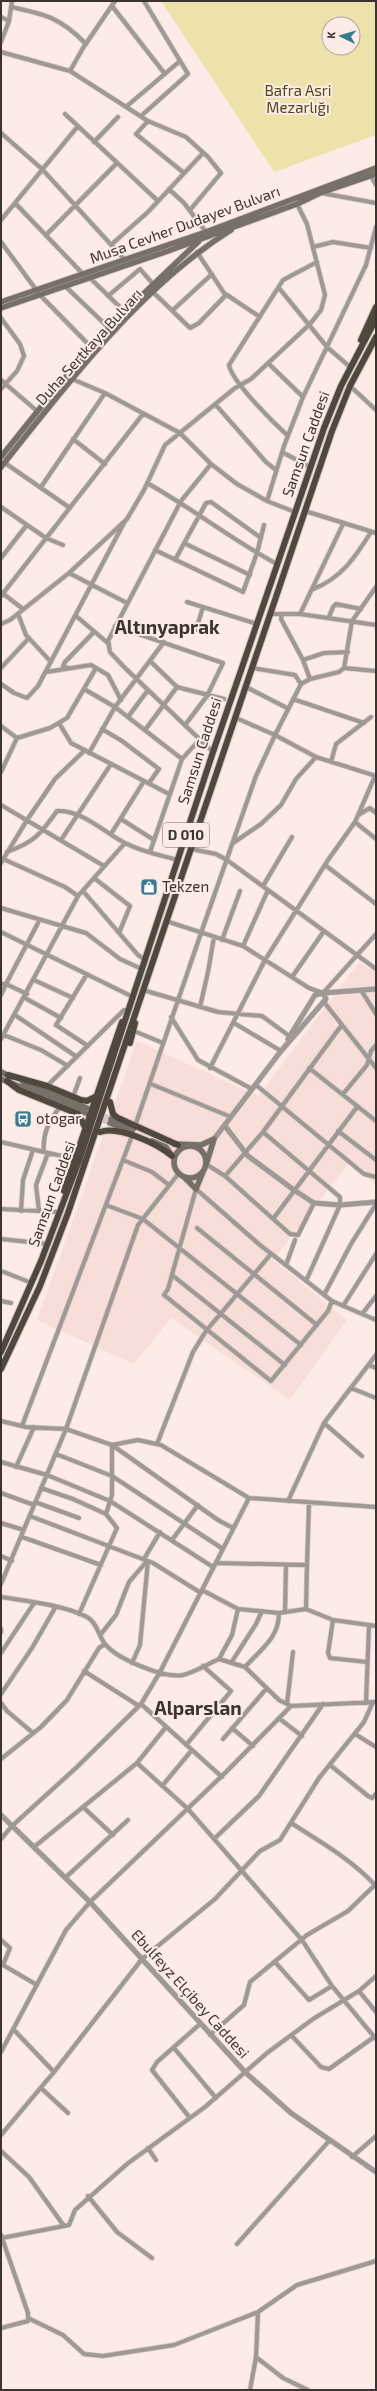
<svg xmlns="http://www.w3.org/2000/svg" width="377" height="2391" viewBox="0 0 377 2391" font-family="'Exo 2',sans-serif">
  <rect width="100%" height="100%" fill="#fdebe7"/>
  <path fill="#f8ded9" d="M359,962L376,973V1185L348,1164L273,1260L347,1320L290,1400L171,1318L134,1364L37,1320L137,1041L258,1096Z"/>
  <path fill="#ede3aa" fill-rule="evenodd" d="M161,1H376V135L274,172ZM329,24H353V48H329Z"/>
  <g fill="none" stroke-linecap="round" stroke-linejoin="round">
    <path stroke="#d6c6c3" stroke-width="5.5" stroke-dasharray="5.5 3" stroke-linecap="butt" d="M97,1113L111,1119
      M95,1117L110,1123"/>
    <g stroke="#d6c6c3" stroke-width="5.5">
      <path id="minor" d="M112,6L165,74
        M11,7C45,14 61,18 86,44
        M1,17L9,21
        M1,42L9,21L12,1
        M1,52L70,71L148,121L186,137L208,157L221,173L190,210
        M70,71L83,48L115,1
        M127,106L180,61
        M65,114L158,201
        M141,116L188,74L144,1
        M148,121L136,134L184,173
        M1,133L42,169L125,260
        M94,142L118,117
        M371,176L376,185
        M169,189L184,203L206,232
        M321,193L376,203
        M15,203L83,274
        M1,220L78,126
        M46,235L116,164
        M1,242L40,295L91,347
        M112,244L148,212L203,153
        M313,247L333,242L371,248
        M197,252L224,293L260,317
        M90,278L124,311
        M65,286L109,328
        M279,288L327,347L350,367
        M154,293L190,328L199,323L226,295
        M108,296L140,269L153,284
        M173,310L212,274
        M1,318L20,344L24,356L17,371L1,389
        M268,363L303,397
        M72,379L105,393L180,433L211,464L237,484L267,501L295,512
        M1,380L37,411
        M350,386L376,410
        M215,404L266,462L276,470
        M288,436C274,423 232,382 229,365L283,280L317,262
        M73,439L105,464
        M282,452L310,467
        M5,463L70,508
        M211,464L181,501L108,641L110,652L124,667L213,752
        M147,483C192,508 232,540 277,564
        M41,487L105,393
        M267,501L284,446L303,397L366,265L376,227
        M1,507L46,538L63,545
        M305,511L376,533
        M184,543L250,575
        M155,550L243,592L257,553L264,525
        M1,558L26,526
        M175,560L206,503L211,502L261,538
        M69,573L127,603
        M313,589C341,579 356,556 371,532
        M1,592L23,609
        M1,596L143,414
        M187,602L257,624
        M18,614L26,635L51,662
        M270,614H300L376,625
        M282,614L281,619L303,660L310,679
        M300,614L343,524
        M76,616L109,644
        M329,617L333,607L336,604L361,609
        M1,624L10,620L69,573L127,519L144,490L165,445L235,388L251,379L310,324L321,310L325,295L307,224L297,204
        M115,626L223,663L207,696L185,725
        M196,630L203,607
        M303,660L324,653L348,652
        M150,661L177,687L224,699
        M1,668L29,638
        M68,668L63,666L65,662L93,633
        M252,668L295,675L301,684
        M344,668L376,671
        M46,672L91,665L108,675L121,700
        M1,684L14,693L27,698L38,686L125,521
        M246,687L287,708
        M84,689L115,707L182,759
        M293,699L364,723
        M128,717L148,690
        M236,718L275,735L316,757L376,776
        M59,723L71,743L169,794
        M1,726L17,738L50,728L67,718L96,668
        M102,729L122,741L159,769L149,783
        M145,730L177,687
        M89,753L115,707L164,642
        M331,762L336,744L371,717
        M1,772L17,738
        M1,805L104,866
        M358,815L370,808L376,813
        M121,819L154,840
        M355,822L376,839
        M111,834L144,781
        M61,840L111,764
        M233,843L261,824L281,805L296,779L316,757
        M191,849L216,854L227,860L376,969
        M7,852C34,842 40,835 57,811C83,810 103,832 125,843C142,852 160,855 178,860
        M150,852L182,759L200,739
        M1,858L65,887L78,896
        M1,863L27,820L55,779L85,750
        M325,865L376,904
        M94,878L130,906L119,933
        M263,886L292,837
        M83,891L138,955L144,959
        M1,908L86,933L120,959L142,969
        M166,921L243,946L309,988L323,993L376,934
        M1,932L133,997
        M222,940L240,891
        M243,946L268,890
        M87,974L56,1025L88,1046
        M292,977L324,931
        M34,980L73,998
        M1,984H6L38,923
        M143,990L218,1012L262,1016L292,1038
        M361,990L376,1014
        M1,995L6,984L27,994
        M25,998L61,1018
        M324,1002L376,1068
        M200,1007L208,972L214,937
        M15,1015L77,1057
        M171,1017L198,1060L252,1089
        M234,1023L281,1051
        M134,1031L163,1043
        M4,1035L41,1050L68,1066
        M1,1039L78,896L125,843
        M210,1068L265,960L328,860L355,822L375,776
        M309,1068L376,1121
        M151,1084L231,1117
        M256,1085L364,1174L376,1177
        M47,1086L124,1010H129
        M343,1094L367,1065L371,1051L376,1045
        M73,1097L80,1078
        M135,1126L201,933L256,776L275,735L301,684L310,679L339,672L344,668L352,621L376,587
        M338,1131L376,1160
        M263,1132L340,1197V1205L306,1281
        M1,1142L70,1158
        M44,1152C42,1134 49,1121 60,1107
        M123,1160L152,1172L169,1185
        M206,1164L225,1176L290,1234L298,1235L314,1203
        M225,1176L263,1132L341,1026
        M106,1205L143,1219L301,1345
        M1,1209L60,1212
        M21,1211L23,1180L33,1150
        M39,1211L36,1185L48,1153
        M273,1219L357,1107
        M197,1228L317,1325
        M1,1239L48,1244
        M286,1265L295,1240
        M1,1271L32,1283
        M172,1275L285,1365
        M324,1295L351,1244L376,1204
        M1,1301L11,1303
        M332,1301L328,1311L271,1381L164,1295L168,1289L196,1189L260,1245L332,1301L376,1320
        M343,1306L376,1254
        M362,1314L376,1296
        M369,1365L376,1368
        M351,1388L376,1398
        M1,1421L26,1427L66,1429L112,1445L138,1440L161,1445L249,1498L376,1507
        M324,1423L362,1456
        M22,1426L132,1136
        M157,1444L193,1352L206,1331L271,1254
        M112,1445L218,1520L233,1528
        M56,1454L112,1476L223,1549
        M1,1462L47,1475L110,1501L213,1567
        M16,1467L34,1427
        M41,1488L73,1499L106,1514L117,1528L79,1614
        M1,1493L34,1505
        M288,1501L324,1423L376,1355
        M35,1502L79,1518
        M106,1514L112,1495V1445
        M30,1516L153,1563L201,1593
        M1,1523L24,1530
        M22,1537L101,1565
        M172,1540L198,1505
        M1,1556L12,1561
        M144,1559L160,1532
        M216,1563L307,1565L306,1609
        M307,1565L309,1503
        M1,1584L66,1429L138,1225L179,1173
        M202,1590L238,1609L279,1613L306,1609L333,1620L369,1625L366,1703
        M1,1597C26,1601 64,1605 87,1617C97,1622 99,1637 105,1644C117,1659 165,1679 183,1675C195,1672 208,1664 219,1659L245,1667L279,1700L291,1706L376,1702
        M285,1612L286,1565
        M333,1620L328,1653L330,1658L367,1662
        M369,1625L376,1626
        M1,1629V1632
        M101,1634L116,1615L129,1582L147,1561
        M1,1653L34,1603
        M219,1659L232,1635L238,1609
        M132,1663L140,1645L148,1561
        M231,1663L256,1624L262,1611
        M245,1667C261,1649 279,1638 279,1613
        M84,1671L139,1706
        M1,1694L32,1648L55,1608
        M1,1703L7,1711L33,1733
        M141,1704L222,1777
        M287,1704L293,1652
        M280,1719L302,1736
        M232,1728L253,1746
        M355,1734L376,1747
        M223,1739L267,1688
        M186,1745L231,1691L203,1666
        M1,1759L41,1727L67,1700L99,1648L105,1644
        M137,1763L188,1809L302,1940L332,1986
        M330,1765L368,1796L372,1798L376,1794
        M162,1786L192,1750
        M83,1807L113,1835
        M291,1823C321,1842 352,1860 376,1886
        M1,1839L12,1826L77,1767L141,1704L160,1672L249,1498
        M214,1839L259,1796L323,1704
        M34,1847L137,1763L166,1727
        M66,1877L128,1820
        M1,1940L10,1948L3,1965L37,1985
        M275,1962L309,2000L332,1986L376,2039
        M359,1991L376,2012
        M13,2029L54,2072
        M210,2035L244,2005L250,1982L307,1935L348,1911L376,1884
        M291,2035L321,2067L329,2069L374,2037
        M174,2048L216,2098
        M1,2052L66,1930L90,1902L226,1772L291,1706
        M41,2088L68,2113
        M190,2118L152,2070L157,2062L200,2024
        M1,2135L54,2072L142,1959L215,1899L260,1851L280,1840L319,1778L364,1722L373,1702
        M148,2148L156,2160
        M1,2151L29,2177L64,2226
        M352,2157L376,2136
        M88,2196L117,2232L152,2258
        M1,2235L28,2313V2321L1,2328
        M2,2238L69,2225L75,2210L127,2164L205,2107L267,2053L313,2019L359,1991L376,1976
        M237,2244L329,2141
        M28,2318L63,2335L84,2354L103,2356L174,2345L258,2312L297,2285L376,2261
        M256,2357L283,2378L308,2390
        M250,2390L256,2357L258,2312"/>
    </g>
    <g stroke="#d6c6c3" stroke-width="6">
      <path id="tertiary" d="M288,1039L315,995L323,993L376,989
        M225,1126L248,1156L294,1190L314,1203L340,1205L376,1202
        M214,1139L281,1051L326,999L323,993
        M1,1815L90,1902L246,2073L291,2113L376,2172"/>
    </g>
    <g stroke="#d6c6c3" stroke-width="7">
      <path id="secondary" d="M1,302L206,232L376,168
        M1,308L168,251L297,204L320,193L376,174
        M1,457L57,387L116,320L199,241
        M1,467C66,385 141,286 231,230
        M1,1072L11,1077
        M1,1079L86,1113
        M23,1082L87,1108
        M111,1119L134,1128
        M110,1123L132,1132
        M152,1141L166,1147L173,1157
        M174,1144L201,1145L214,1139
        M174 1162a16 16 0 1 1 32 0a16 16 0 1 1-32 0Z
        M207,1162L214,1139
        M184,1177L196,1189L203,1172"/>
    </g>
    <g stroke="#d6c6c3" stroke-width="8">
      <path id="trunk" d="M361,340L376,307
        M130,1043L135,1023
        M8,1075L47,1086L81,1100L87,1101L95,1097
        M7,1081L19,1090L78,1114L85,1127
        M110,1102L113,1114L118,1118L178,1145
        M100,1132C118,1125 158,1144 172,1156
        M64,1191L122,1022
        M1,1352L41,1261L79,1161L213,752L324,428L341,386L376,319
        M1,1369L40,1286L68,1213L332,431L350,386L376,337"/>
    </g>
    <use href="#minor" stroke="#9e9994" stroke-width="4"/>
    <use href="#tertiary" stroke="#9e9994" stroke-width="5"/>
    <use href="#secondary" stroke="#777069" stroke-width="5.5"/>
    <use href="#trunk" stroke="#50473e" stroke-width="6"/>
  </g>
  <defs>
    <g id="shop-square" transform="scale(0.9)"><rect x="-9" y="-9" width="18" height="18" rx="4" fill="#3a7b8e" stroke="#fdebe7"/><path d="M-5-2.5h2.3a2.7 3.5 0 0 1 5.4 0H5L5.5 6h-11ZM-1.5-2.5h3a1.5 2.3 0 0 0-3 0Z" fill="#fff"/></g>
    <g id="bus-square" transform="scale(0.9)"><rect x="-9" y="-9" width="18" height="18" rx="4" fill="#3a7b8e" stroke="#fdebe7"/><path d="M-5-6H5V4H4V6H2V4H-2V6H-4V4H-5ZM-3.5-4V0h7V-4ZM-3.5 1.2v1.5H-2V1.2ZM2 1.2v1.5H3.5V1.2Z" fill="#fff"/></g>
  </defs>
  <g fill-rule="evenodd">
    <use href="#shop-square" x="149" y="887"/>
    <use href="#bus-square" x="23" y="1119"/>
  </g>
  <g text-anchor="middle" stroke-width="4" stroke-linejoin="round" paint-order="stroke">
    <rect fill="#fdebe7" stroke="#756b69" stroke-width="1" x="163" y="823" width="46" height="24" rx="3"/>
    <g font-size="14" font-weight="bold" fill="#3b3433">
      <text x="186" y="840">D 010</text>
    </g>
    <g font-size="15" fill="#50481c" stroke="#fdebe7">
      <text x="298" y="96">Bafra Asri<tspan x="298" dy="17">Mezarlığı</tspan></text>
    </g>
    <g font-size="15" fill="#3b3433" stroke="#fdebe7">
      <text transform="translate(185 225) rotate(-20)" y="5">Musa Cevher Dudayev Bulvarı</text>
      <text transform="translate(89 347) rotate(-48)" y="5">Duha Sertkaya Bulvarı</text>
      <text transform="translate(306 444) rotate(-70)" y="5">Samsun Caddesi</text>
      <text transform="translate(200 751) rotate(-72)" y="5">Samsun Caddesi</text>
      <text transform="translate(52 1194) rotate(-70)" y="5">Samsun Caddesi</text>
      <text transform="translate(190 1994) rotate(48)" y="5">Ebulfeyz Elçibey Caddesi</text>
    </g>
    <g font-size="15" fill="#3b3433" stroke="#fdebe7" text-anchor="start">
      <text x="162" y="892">Tekzen</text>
      <text x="36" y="1124">otogar</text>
    </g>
    <g font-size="19" font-weight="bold" fill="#3b3433" stroke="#fdebe7">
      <text x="167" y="634">Altınyaprak</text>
      <text x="198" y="1715">Alparslan</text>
    </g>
  </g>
  <rect width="377" height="2391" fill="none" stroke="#3b3433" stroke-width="4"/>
  <g transform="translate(341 36) rotate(275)"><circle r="19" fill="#fdebe7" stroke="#afa29f"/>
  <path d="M0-3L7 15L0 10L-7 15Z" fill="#3a7b8e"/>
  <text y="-6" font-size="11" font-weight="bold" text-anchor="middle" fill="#3b3433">K</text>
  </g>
</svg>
